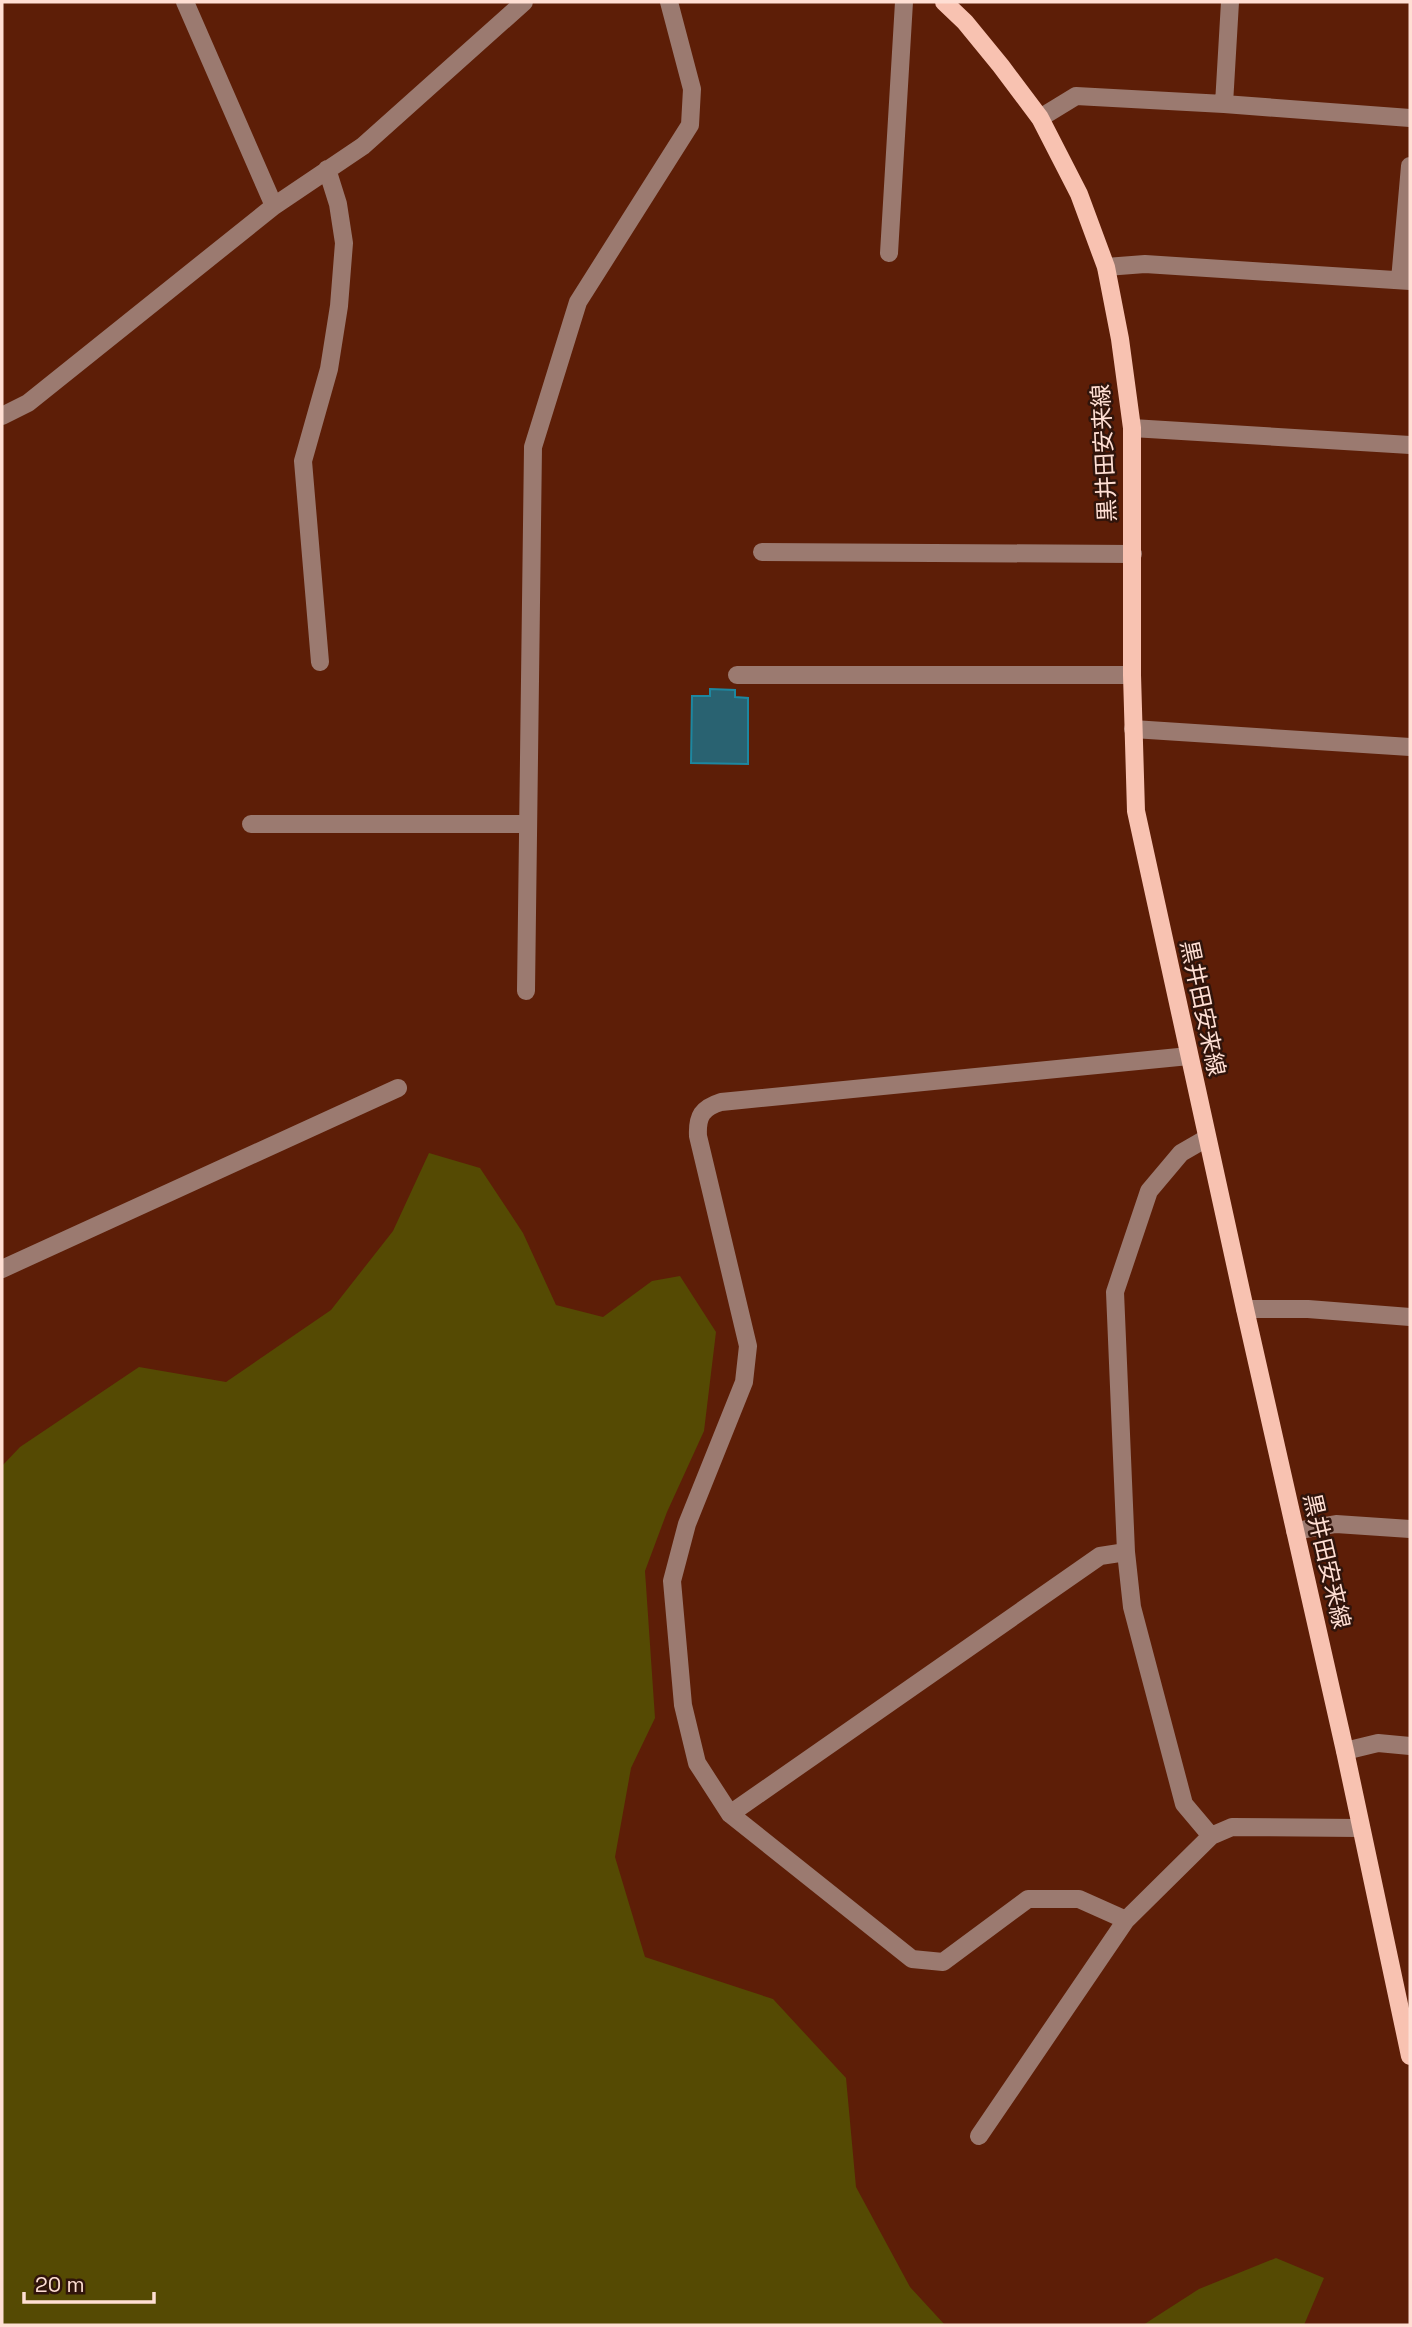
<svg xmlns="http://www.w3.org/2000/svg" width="1412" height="2327" viewBox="0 0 1412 2327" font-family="'Space Grotesk','Noto Sans JP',sans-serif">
  <rect width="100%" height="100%" fill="#5d1e07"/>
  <path fill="#554a03" d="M429,1153L480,1168L523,1233L556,1305L603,1317L652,1281L680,1276L716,1332L704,1431L667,1512L645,1571L655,1718L631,1768L615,1857L645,1957L773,1999L846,2078L856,2187L910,2287L945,2325H2V1466L20,1447L139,1367L226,1382L331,1310L393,1231Z
    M1276,2258L1324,2278L1304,2325H1143L1199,2289Z"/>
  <path fill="#296271" stroke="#1d87a0" stroke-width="2" d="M710,689L735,690V697L748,698V764L691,763L692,696H710Z"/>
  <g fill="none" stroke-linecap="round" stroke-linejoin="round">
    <path stroke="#9b7a70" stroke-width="18" d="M185,2L274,206
      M1224,104L1230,2
      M1040,118L1076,96L1224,104L1410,118
      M889,253L904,2
      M1106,267L1145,264L1410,281
      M1400,280L1410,166
      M2,416L28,403L274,206L363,146L524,2
      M1132,428L1410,445
      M762,552L1133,554
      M320,662L303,461L329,369L339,306L344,243L338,204L327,169
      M737,675H1132
      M1133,729L1410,747
      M251,824H527
      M526,991L533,447L578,302L690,125L692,89L669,2
      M1207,1138L1181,1153L1149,1191L1115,1292L1126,1552L1132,1607L1184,1804L1211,1836
      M2,1269L398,1088
      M1245,1309H1308L1410,1317
      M1295,1531L1336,1524L1410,1529
      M1345,1751L1378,1743L1410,1746
      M730,1814L1100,1556L1126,1552
      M1126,1920L1211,1836L1232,1827L1360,1828
      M979,2136L1126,1920L1079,1899H1028L943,1962L912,1959L730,1814L697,1763L683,1705L672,1581L687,1524L744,1382L748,1346L698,1136C697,1116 702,1108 721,1102L1189,1056"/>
    <path stroke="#f8c2b1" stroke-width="18" d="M944,2L965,22L1001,66L1040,118L1079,194L1106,267L1120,339L1132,428V675L1136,811L1245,1309L1345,1751L1410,2056"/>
  </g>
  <g text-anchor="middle" stroke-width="5" stroke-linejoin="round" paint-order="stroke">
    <g font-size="23" fill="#ffdfd4" stroke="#30140b">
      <text transform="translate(1104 453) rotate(-93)" y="8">黒井田安来線</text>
      <text transform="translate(1203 1008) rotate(78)" y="8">黒井田安来線</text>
      <text transform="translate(1327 1561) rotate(77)" y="8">黒井田安来線</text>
    </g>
  </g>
  <rect width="1412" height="2327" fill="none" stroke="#ffdfd4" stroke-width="7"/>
  <path d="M24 2292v10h130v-10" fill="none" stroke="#ffdfd4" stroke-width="3.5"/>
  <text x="35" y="2292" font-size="21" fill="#ffdfd4" stroke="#30140b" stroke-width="5" paint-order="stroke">20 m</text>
</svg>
